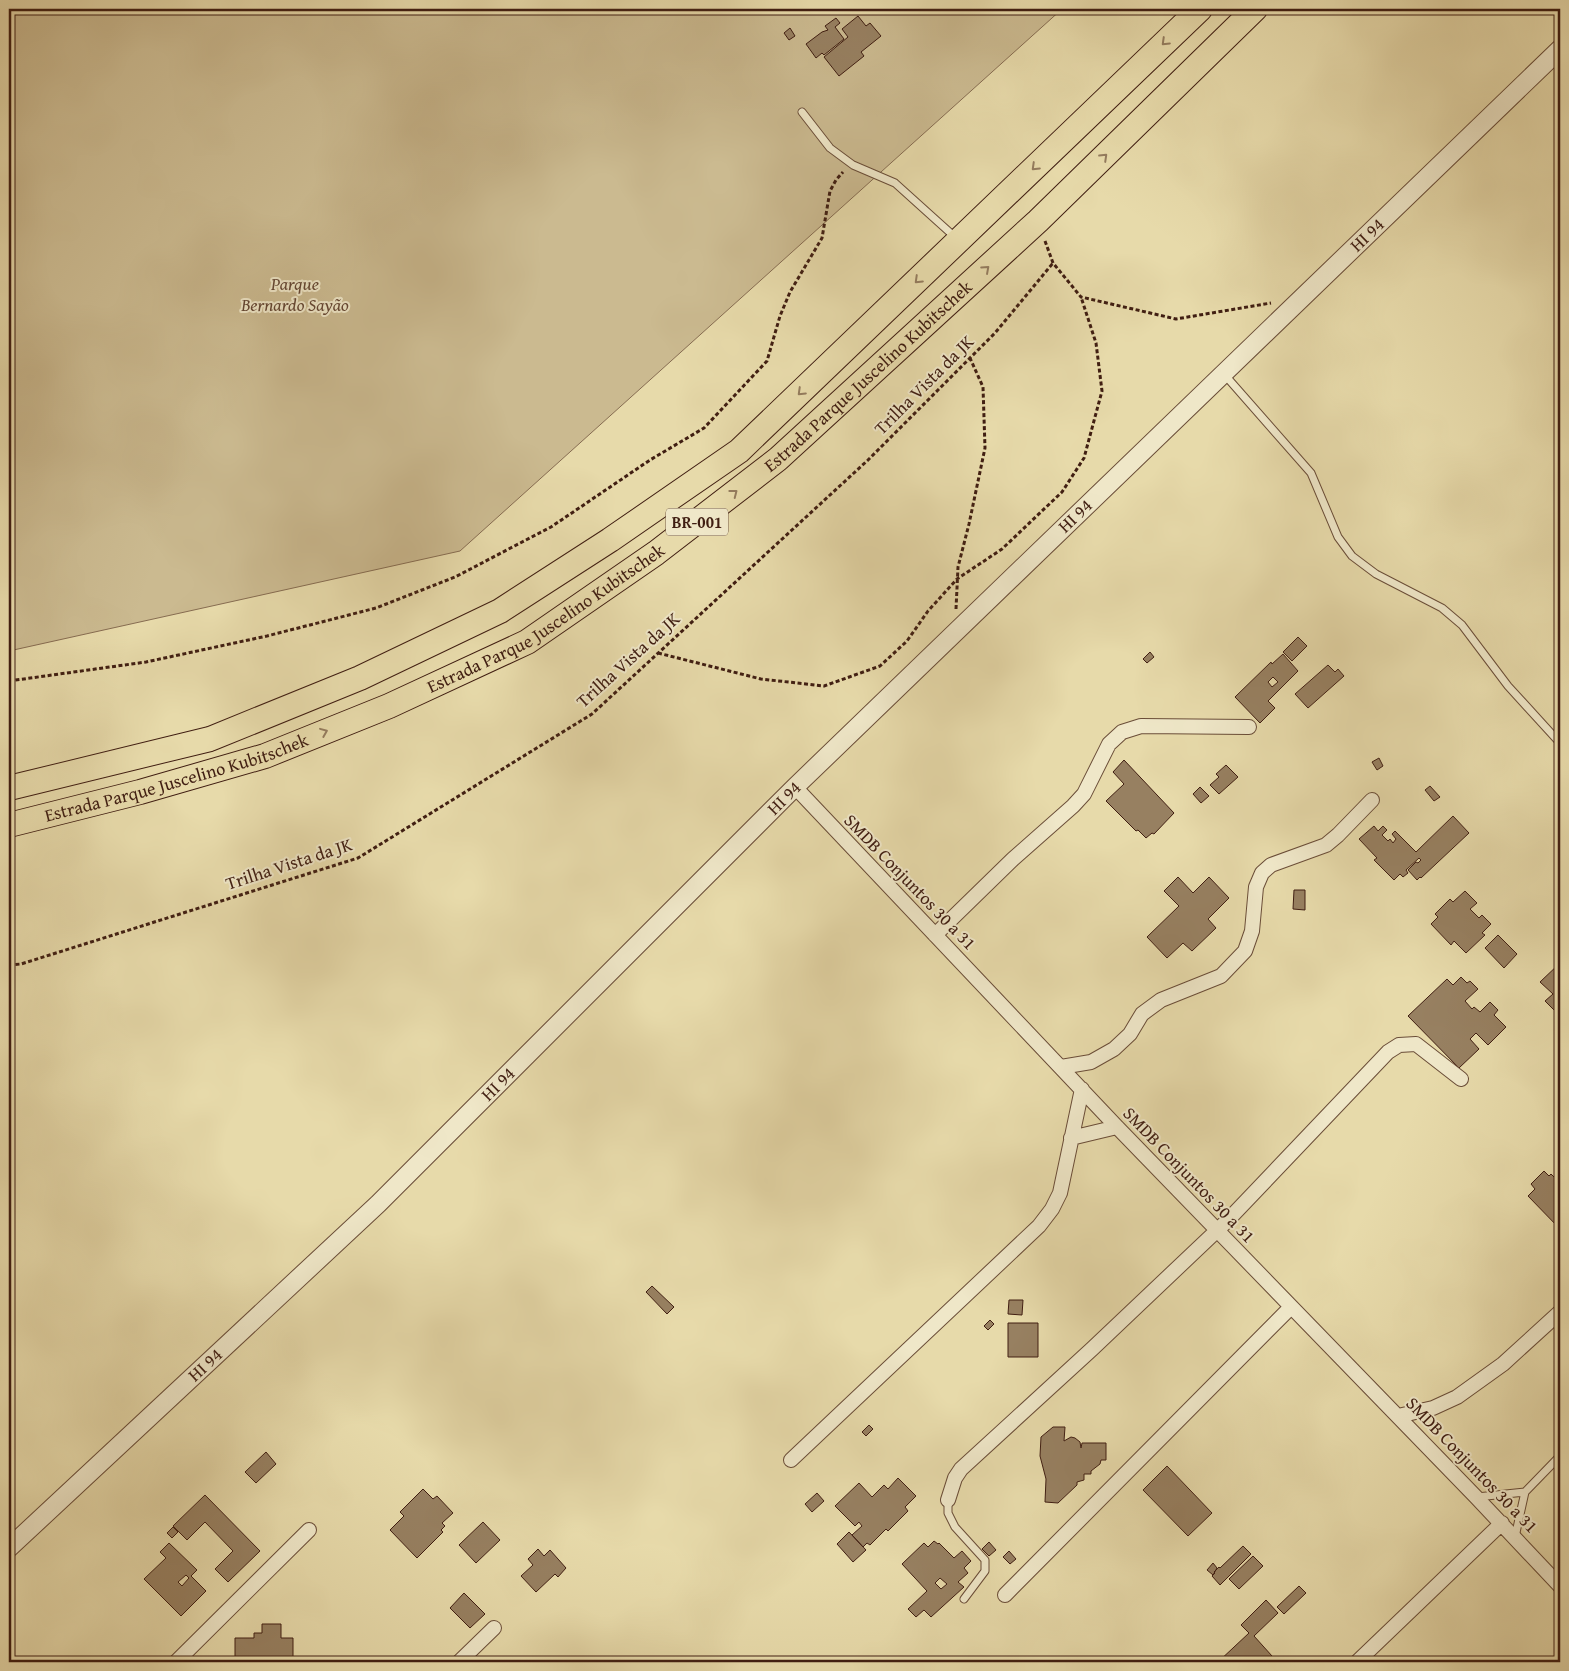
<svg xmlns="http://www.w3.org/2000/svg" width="1569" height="1671" viewBox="0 0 1569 1671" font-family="'Gentium Book Plus',serif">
  <rect width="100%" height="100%" fill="#e7daaa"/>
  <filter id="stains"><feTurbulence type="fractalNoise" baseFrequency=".004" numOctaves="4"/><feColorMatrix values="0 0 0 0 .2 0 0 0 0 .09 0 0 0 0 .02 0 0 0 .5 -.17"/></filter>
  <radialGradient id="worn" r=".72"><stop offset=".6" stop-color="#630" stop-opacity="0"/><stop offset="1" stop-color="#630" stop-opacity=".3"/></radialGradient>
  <path fill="#cbba90" stroke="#866c51" d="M9,9H1062L460,551L9,651Z"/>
  <path fill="#978061" stroke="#401e12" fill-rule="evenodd" d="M858,16L866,26L870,23L881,36L861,52L864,56L839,76L824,57L848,37L842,29Z
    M836,18L840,23L835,27L844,39L824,55L822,53L816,58L806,44L822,32L828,30L825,26Z
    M790,28L795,36L789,40L784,33Z
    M1298,637L1307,646L1292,661L1283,652Z
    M1150,652L1154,657L1147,663L1143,659Z
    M1283,654L1298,671L1268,701L1275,708L1260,723L1235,697L1271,662L1272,664ZM1273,677L1278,682L1272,687L1268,682Z
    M1328,665L1335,672L1338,669L1344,676L1308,708L1295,694Z
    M1379,758L1383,766L1377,770L1372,762Z
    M1124,760L1174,813L1154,834L1152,833L1146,838L1138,830L1136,831L1106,801L1124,784L1113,772Z
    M1226,765L1238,777L1219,794L1210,785L1219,777L1216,774Z
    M1430,786L1440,797L1434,801L1425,790Z
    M1200,787L1209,796L1201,803L1193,794Z
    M1453,816L1469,833L1421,878L1420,877L1417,880L1408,870L1416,862L1418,863L1421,860L1419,858L1406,870L1408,873L1403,877L1400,874L1394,880L1374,860L1377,858L1359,839L1374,826L1378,831L1383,826L1387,830L1382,835L1388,841L1390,839L1393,843L1396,839L1392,834L1395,831L1416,852Z
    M1178,877L1193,893L1209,877L1229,898L1208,919L1216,928L1192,951L1183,943L1167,958L1147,937L1179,906L1164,891Z
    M1294,890H1305V910L1293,909Z
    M1465,891L1477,903L1470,909L1479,918L1482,915L1491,924L1482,933L1485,935L1466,953L1454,941L1451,945L1431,924L1438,917L1435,914L1450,899L1453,902Z
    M1498,935L1517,954L1504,968L1485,948Z
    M1560,963V1004L1554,1010L1545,1001L1553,994L1540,982Z
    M1461,977L1467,983L1470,981L1478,989L1465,1001L1472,1009L1474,1007L1480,1012L1490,1002L1498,1010L1494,1015L1506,1027L1488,1045L1476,1033L1470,1039L1479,1049L1459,1068L1408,1016L1447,979L1453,985Z
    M1544,1171L1549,1176L1551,1174L1555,1178L1560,1173V1229L1528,1196L1535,1189L1531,1184Z
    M652,1286L674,1307L667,1314L646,1292Z
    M1009,1300H1023L1022,1315L1008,1314Z
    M990,1320L994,1324L988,1330L984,1326Z
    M1008,1323H1038V1357H1008Z
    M869,1425L873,1429L866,1436L862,1432Z
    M1053,1427H1065L1064,1441L1071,1437L1075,1438L1080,1442L1081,1448L1082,1443H1106V1460H1101L1100,1464L1091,1471V1474H1084V1480L1077,1482V1485L1058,1503L1045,1502L1046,1479L1040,1456L1041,1437Z
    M266,1452L276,1464L256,1483L245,1472Z
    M1167,1466L1212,1513L1188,1536L1143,1490Z
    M898,1478L916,1496L905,1507L908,1511L888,1531L886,1529L870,1545L867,1543L863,1547L852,1535L862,1526L859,1522L855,1526L835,1506L859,1483L872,1497L884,1485L888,1489Z
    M423,1489L433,1499L437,1496L453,1513L442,1523L445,1526L441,1530L443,1532L417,1558L390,1530L404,1516L400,1512Z
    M817,1493L824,1501L812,1512L805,1504Z
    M205,1495L260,1551L228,1582L215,1569L233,1551L205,1522L187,1540L173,1526Z
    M483,1522L500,1540L476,1563L459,1545Z
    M173,1527L178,1532L172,1538L167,1533Z
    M849,1532L866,1550L853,1562L837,1544Z
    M934,1541L938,1544L939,1543L954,1558L962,1551L971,1561L964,1568L968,1573L958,1582L964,1587L931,1617L924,1610L916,1617L908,1609L927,1591L902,1564L924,1543L928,1547ZM940,1578L947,1584L941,1589L935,1583Z
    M989,1542L996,1550L989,1556L982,1549Z
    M169,1543L197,1570L191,1576L206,1591L181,1616L144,1579L166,1558L160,1552ZM186,1575L189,1578L182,1586L178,1582Z
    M1243,1546L1251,1554L1220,1585L1212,1576L1215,1573L1214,1572L1219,1567L1220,1568Z
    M538,1549L544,1556L550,1550L566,1568L558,1577L555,1574L536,1592L521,1576L533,1565L528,1559Z
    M1009,1551L1016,1559L1010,1564L1003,1557Z
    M1253,1556L1263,1566L1239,1589L1229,1579Z
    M1213,1563L1217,1568L1213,1575L1207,1570Z
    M1299,1586L1306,1593L1284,1614L1277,1607Z
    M464,1593L485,1614L470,1628L450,1608Z
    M1266,1600L1278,1613L1254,1636L1272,1656L1265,1662H1218L1249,1633L1241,1625Z
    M262,1624H281V1638H293V1662H243V1661H235V1638H254V1633H262Z"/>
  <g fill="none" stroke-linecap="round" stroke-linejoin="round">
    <g stroke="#6a4d38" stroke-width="9">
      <path id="service" d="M802,112L830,148L853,165L895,183L956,238
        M1224,374L1311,473L1338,537L1352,556L1376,574L1442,608L1462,625L1508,686L1560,743
        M1525,1492L1560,1456
        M1477,1497L1525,1492L1515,1537
        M948,1500V1513L955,1527L985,1560V1571L964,1599"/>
    </g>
    <g stroke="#6a4d38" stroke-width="16">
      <path id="minor" d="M795,787L1117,1127L1476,1497L1560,1586
        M935,935L1013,859L1073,806L1084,794L1109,744L1122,732L1141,726L1249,727
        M1061,1067L1091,1062L1114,1049L1130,1034L1142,1014L1161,1000L1221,976L1245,951L1252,931L1256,887L1262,873L1271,865L1326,845L1338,835L1372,800
        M1071,1138L1117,1127
        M1398,1416L1433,1408L1457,1397L1503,1364L1560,1312
        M791,1460L1039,1226L1052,1209L1060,1193L1082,1089
        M948,1500L955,1478L961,1469L1092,1349L1228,1220L1388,1052L1399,1045L1416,1044L1461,1079
        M1005,1595L1291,1307
        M176,1662L309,1530
        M459,1662L494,1628
        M1357,1662L1502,1523"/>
    </g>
    <g stroke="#6a4d38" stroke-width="20">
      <path id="tertiary" d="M9,1548L378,1204L795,787L1560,49"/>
    </g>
    <g stroke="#401e12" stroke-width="26">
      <g id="trunk">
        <path d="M9,788L210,739L360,678L500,611L610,540L739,451L1200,9"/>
        <path id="s1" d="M9,825L140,792L265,756L389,706L527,642L656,553L778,459L1038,221L1255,9"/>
      </g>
    </g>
    <path stroke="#401e12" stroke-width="3" stroke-dasharray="4 2.5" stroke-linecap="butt" d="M1045,241L1053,263L1081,297L1176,319L1271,303
      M956,609L958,567L969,524L985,448L983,387L970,358
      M658,653L761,679L824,686L880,666L907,641L928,611L957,579L1002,549L1062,492L1084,458L1102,391L1096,343L1081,297
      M9,681L146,662L267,636L376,608L455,577L551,527L650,460L704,428L767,361L780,316L790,292L822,238L830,191L836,180L843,172
      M9,965L21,964L358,858L592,714L868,460L995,333L1053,263"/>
    <use href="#service" stroke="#efe7c8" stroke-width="7"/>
    <use href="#minor" stroke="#efe7c8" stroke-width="14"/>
    <use href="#tertiary" stroke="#efe7c8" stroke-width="18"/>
    <use href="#trunk" stroke="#e7daaa" stroke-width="24"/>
  </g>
  <defs><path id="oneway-chevron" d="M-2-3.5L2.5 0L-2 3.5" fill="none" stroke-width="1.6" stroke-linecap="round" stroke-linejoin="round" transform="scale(1.25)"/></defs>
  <g stroke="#947c5e">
    <use href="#oneway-chevron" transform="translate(1165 42) rotate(136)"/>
    <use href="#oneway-chevron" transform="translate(1104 157) rotate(-44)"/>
    <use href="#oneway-chevron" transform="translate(1035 167) rotate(136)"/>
    <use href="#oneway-chevron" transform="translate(986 269) rotate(-42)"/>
    <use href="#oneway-chevron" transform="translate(918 280) rotate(136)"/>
    <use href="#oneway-chevron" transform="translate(801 392) rotate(136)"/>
    <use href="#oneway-chevron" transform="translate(734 493) rotate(-38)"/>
    <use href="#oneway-chevron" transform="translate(324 732) rotate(-22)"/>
  </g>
  <g text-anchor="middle" stroke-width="4" stroke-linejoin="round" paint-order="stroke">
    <rect fill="#efe7c8" stroke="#745a49" stroke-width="1" x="666" y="508.5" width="62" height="27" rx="4"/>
    <g font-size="16" font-weight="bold" fill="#401e12">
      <text x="697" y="528">BR-001</text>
    </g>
    <g font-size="18" fill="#401e12" stroke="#efe7c8">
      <text transform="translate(1367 235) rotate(-44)" y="6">HI 94</text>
      <text dy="6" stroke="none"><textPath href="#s1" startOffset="984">Estrada Parque Juscelino Kubitschek</textPath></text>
      <text transform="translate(924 385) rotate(-45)" y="6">Trilha Vista da JK</text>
      <text transform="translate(1075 516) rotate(-44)" y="6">HI 94</text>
      <text dy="6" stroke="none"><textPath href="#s1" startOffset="579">Estrada Parque Juscelino Kubitschek</textPath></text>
      <text transform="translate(628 660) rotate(-42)" y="6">Trilha Vista da JK</text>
      <text dy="6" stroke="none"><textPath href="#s1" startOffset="174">Estrada Parque Juscelino Kubitschek</textPath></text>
      <text transform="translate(784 798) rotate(-45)" y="6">HI 94</text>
      <text transform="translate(289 864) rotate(-18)" y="6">Trilha Vista da JK</text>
      <text transform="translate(910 882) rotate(46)" y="6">SMDB Conjuntos 30 a 31</text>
      <text transform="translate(498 1084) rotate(-45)" y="6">HI 94</text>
      <text transform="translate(1189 1175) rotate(46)" y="6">SMDB Conjuntos 30 a 31</text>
      <text transform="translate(205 1365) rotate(-43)" y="6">HI 94</text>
      <text transform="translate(1472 1465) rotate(46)" y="6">SMDB Conjuntos 30 a 31</text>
    </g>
    <g font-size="18" font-style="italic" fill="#634532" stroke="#efe7c8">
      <text x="295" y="290">Parque<tspan x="295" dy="21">Bernardo Sayão</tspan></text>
    </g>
  </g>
  <rect width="1569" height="1671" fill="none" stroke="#e7daaa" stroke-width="30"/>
  <rect x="10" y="10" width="1549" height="1651" fill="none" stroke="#401e12" stroke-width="2.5"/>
  <rect x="15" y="15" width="1539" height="1641" fill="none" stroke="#401e12"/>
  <rect width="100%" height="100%" filter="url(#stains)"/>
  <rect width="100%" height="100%" fill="url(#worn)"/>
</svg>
